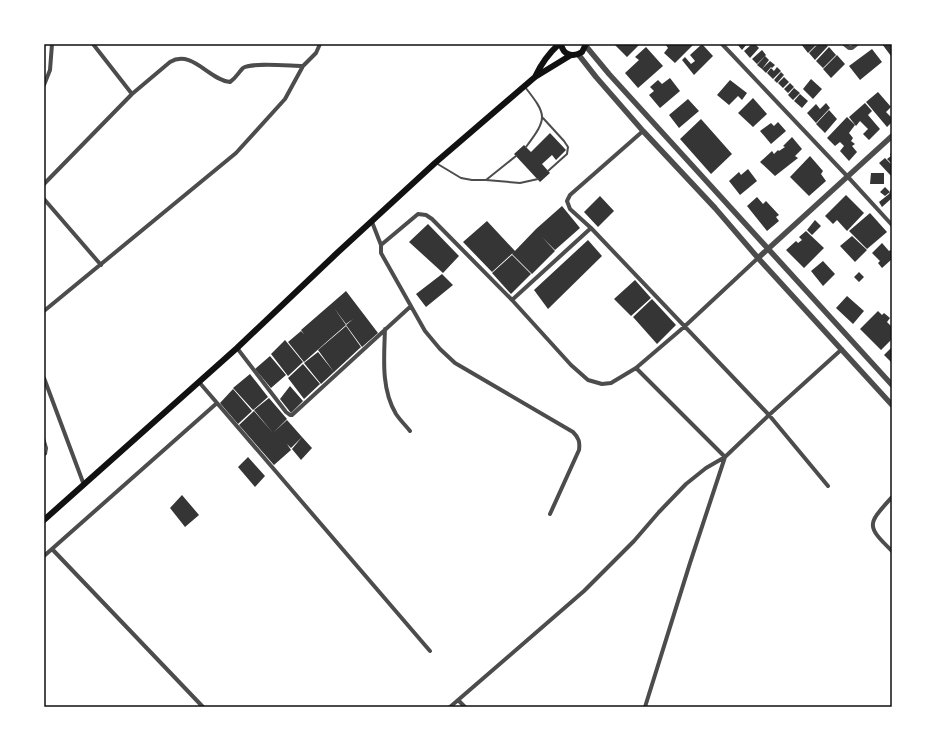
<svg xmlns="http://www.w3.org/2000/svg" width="936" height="751" viewBox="0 0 936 751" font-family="'Playfair Display',serif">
  <rect width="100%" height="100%" fill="#fff"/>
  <path fill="#353535" d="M614,44H640L627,57Z
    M665,44H694L675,63L664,53L668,48Z
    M702,44L713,56L694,75L682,60L685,57L691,64L695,61L690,55Z
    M737,44H747L742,50Z
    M752,44H755L759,48L750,58L744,51Z
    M801,44H817L808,53Z
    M818,44H826L828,46L815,60L809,53Z
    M882,44H892V55L891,56Z
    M646,47L663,66L638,88L625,73L639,60L635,57Z
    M829,47L836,55L823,68L816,61Z
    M872,49L882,62L860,80L849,66Z
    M762,50L766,55L757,64L752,59Z
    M837,55L845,64L831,78L823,69Z
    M765,56L769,60L762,69L757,65Z
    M770,61L775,65L772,68L771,67L766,73L762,69Z
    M777,67L781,71L773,79L767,73L771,68L774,71Z
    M781,72L784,75L777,83L774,80Z
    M784,77L789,82L783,88L778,83Z
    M670,78L680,91L660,108L649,95L654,91L650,87L658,80L662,84Z
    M811,79L822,89L813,99L803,89Z
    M730,80L747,93L742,100L738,96L729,105L717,95Z
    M790,83L794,87L788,93L784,89Z
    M794,88L800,93L793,100L788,95Z
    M878,92L891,107L886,112L892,118V122L887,127L866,102Z
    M800,94L808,101L802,108L794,101Z
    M753,98L767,114L753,127L738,113Z
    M688,99L699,111L679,128L669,115Z
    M826,103L830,108L816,123L807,113L816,104L820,109Z
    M865,103L872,111L868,115L880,129L869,140L863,134L868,129L860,121L856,126L849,117Z
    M829,110L837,119L825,133L816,124Z
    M847,117L855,125L849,133L853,138L851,141L855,144L852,146L857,152L849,161L840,151L844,146L840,142L835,146L827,138Z
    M701,119L732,154L711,174L680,139Z
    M778,122L786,131L771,144L760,131L771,123L774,126Z
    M550,133L566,150L556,160L552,155L542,164L550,173L540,182L514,154L524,145L531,152Z
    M792,137L802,149L795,156L798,158L775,176L760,162L772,151L774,154L778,150L779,151L785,147L783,146Z
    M892,152V164L887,159L891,156L890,154Z
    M810,156L823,171L821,174L826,181L809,196L790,177Z
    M885,158L892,165V177L879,163Z
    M748,169L757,181L740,195L729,181L739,172L741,175Z
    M871,173H884V184H870Z
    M885,187L890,192V190H892V198L882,207L879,202L889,194L890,192L885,196L880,192Z
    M846,195L864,213L847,231L837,220L833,224L825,216Z
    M600,196L614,211L598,227L584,212Z
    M757,197L763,204L766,201L779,215L776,217L779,221L767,231L747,206Z
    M562,206L580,228L555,250L542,237L555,251L532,274L512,254L536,229Z
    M870,213L887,232L867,249L849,231Z
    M815,220L821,226L812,235L807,230Z
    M487,221L515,251L492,272L463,242Z
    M428,224L459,256L443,273L409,242Z
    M806,231L824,248L804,268L786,250L796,241L798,243L802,240L799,237Z
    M852,236L867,250L855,262L840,246Z
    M588,240L602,256L548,309L534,290Z
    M882,243L889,251L892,249V259L882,268L878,263L880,261L872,253Z
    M512,255L531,274L511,294L492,273Z
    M823,261L835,274L823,286L811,271Z
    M859,272L864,277L859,282L854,277Z
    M442,274L453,285L426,307L416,294Z
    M635,280L651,298L631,316L614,299Z
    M346,291L378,333L362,347L346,325L353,319L346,324L334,308L346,325L331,338L318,322L331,338L304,362L288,342L301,331L304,334L301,330Z
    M847,296L864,311L853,324L836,308Z
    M652,299L676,325L657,344L633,317Z
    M878,311L882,315L884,313L890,318L887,322L892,327V339L881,350L860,329Z
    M346,326L361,347L334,372L318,350Z
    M285,340L303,362L288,376L271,354Z
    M892,347V363L884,355Z
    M318,352L334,372L321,384L304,363Z
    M270,356L286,375L271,388L255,369Z
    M303,364L320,384L304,399L288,378Z
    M250,374L268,397L253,410L233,388Z
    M290,386L303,401L291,413L280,399Z
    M233,389L252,411L238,424L220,403Z
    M269,398L287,419L273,433L254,410Z
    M254,411L273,433L287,420L302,437L291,448L287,444L291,450L274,465L239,425Z
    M302,437L312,448L301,460L292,449Z
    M248,457L265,476L255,487L238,467Z
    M182,495L199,515L185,527L170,508Z"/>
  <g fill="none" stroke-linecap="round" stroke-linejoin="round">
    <path stroke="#4c4c4c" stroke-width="2" d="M525,87C547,115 548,118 526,147
      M543,118L564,141L568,147L567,154L548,171
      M436,163L461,178L472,180H486L516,156
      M486,180L520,183L538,179
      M44,438L47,448L46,454L44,455"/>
    <path stroke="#4c4c4c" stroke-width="4" d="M93,44L132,94
      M722,44L848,177L892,225
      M844,44L849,48H852L857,44
      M44,85L50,70L52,44
      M643,131L570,195L567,201L570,209L591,228L769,415L828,486
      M44,184L132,94L170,62C192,49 209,80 230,82C237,77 238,73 243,68C251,62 291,66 303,66
      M44,199L101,265
      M372,222L381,245L418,214L426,215L432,219L512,300L571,365L588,380L602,384L611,383L636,368L684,327L758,258
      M381,245V253L425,331L440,349L455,363L573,432C579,438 580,442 579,450L550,514
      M512,300L591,228
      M44,311L236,153L285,99L303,66L316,53L320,44
      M385,329C384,358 381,389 396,414C400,420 406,426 410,431
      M237,348L286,412L290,415H292L411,306
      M636,368L725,457L690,563L645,707
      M44,378L84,485
      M199,382L430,651
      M892,497C868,524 865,525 892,551
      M52,549L203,707
      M44,556L217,403
      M458,700L465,707
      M450,707L584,591L634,541L659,512L686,484L706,468L725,457L769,415L842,349"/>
    <path stroke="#4c4c4c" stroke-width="5.5" d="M585,45L609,74L892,385
      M578,54L596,77L643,131L715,208L758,258L892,405
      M758,258L892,136"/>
    <path stroke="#111" stroke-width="6" d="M561,44C563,55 573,58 582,52L586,44
      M535,77C541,64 548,54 559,44
      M44,520L237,348L336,254L435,163L535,77L571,55"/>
  </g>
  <rect width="936" height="751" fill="none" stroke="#ffffff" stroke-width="90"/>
  <rect x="45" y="45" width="846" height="661" fill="none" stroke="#111" stroke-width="1.5"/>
</svg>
